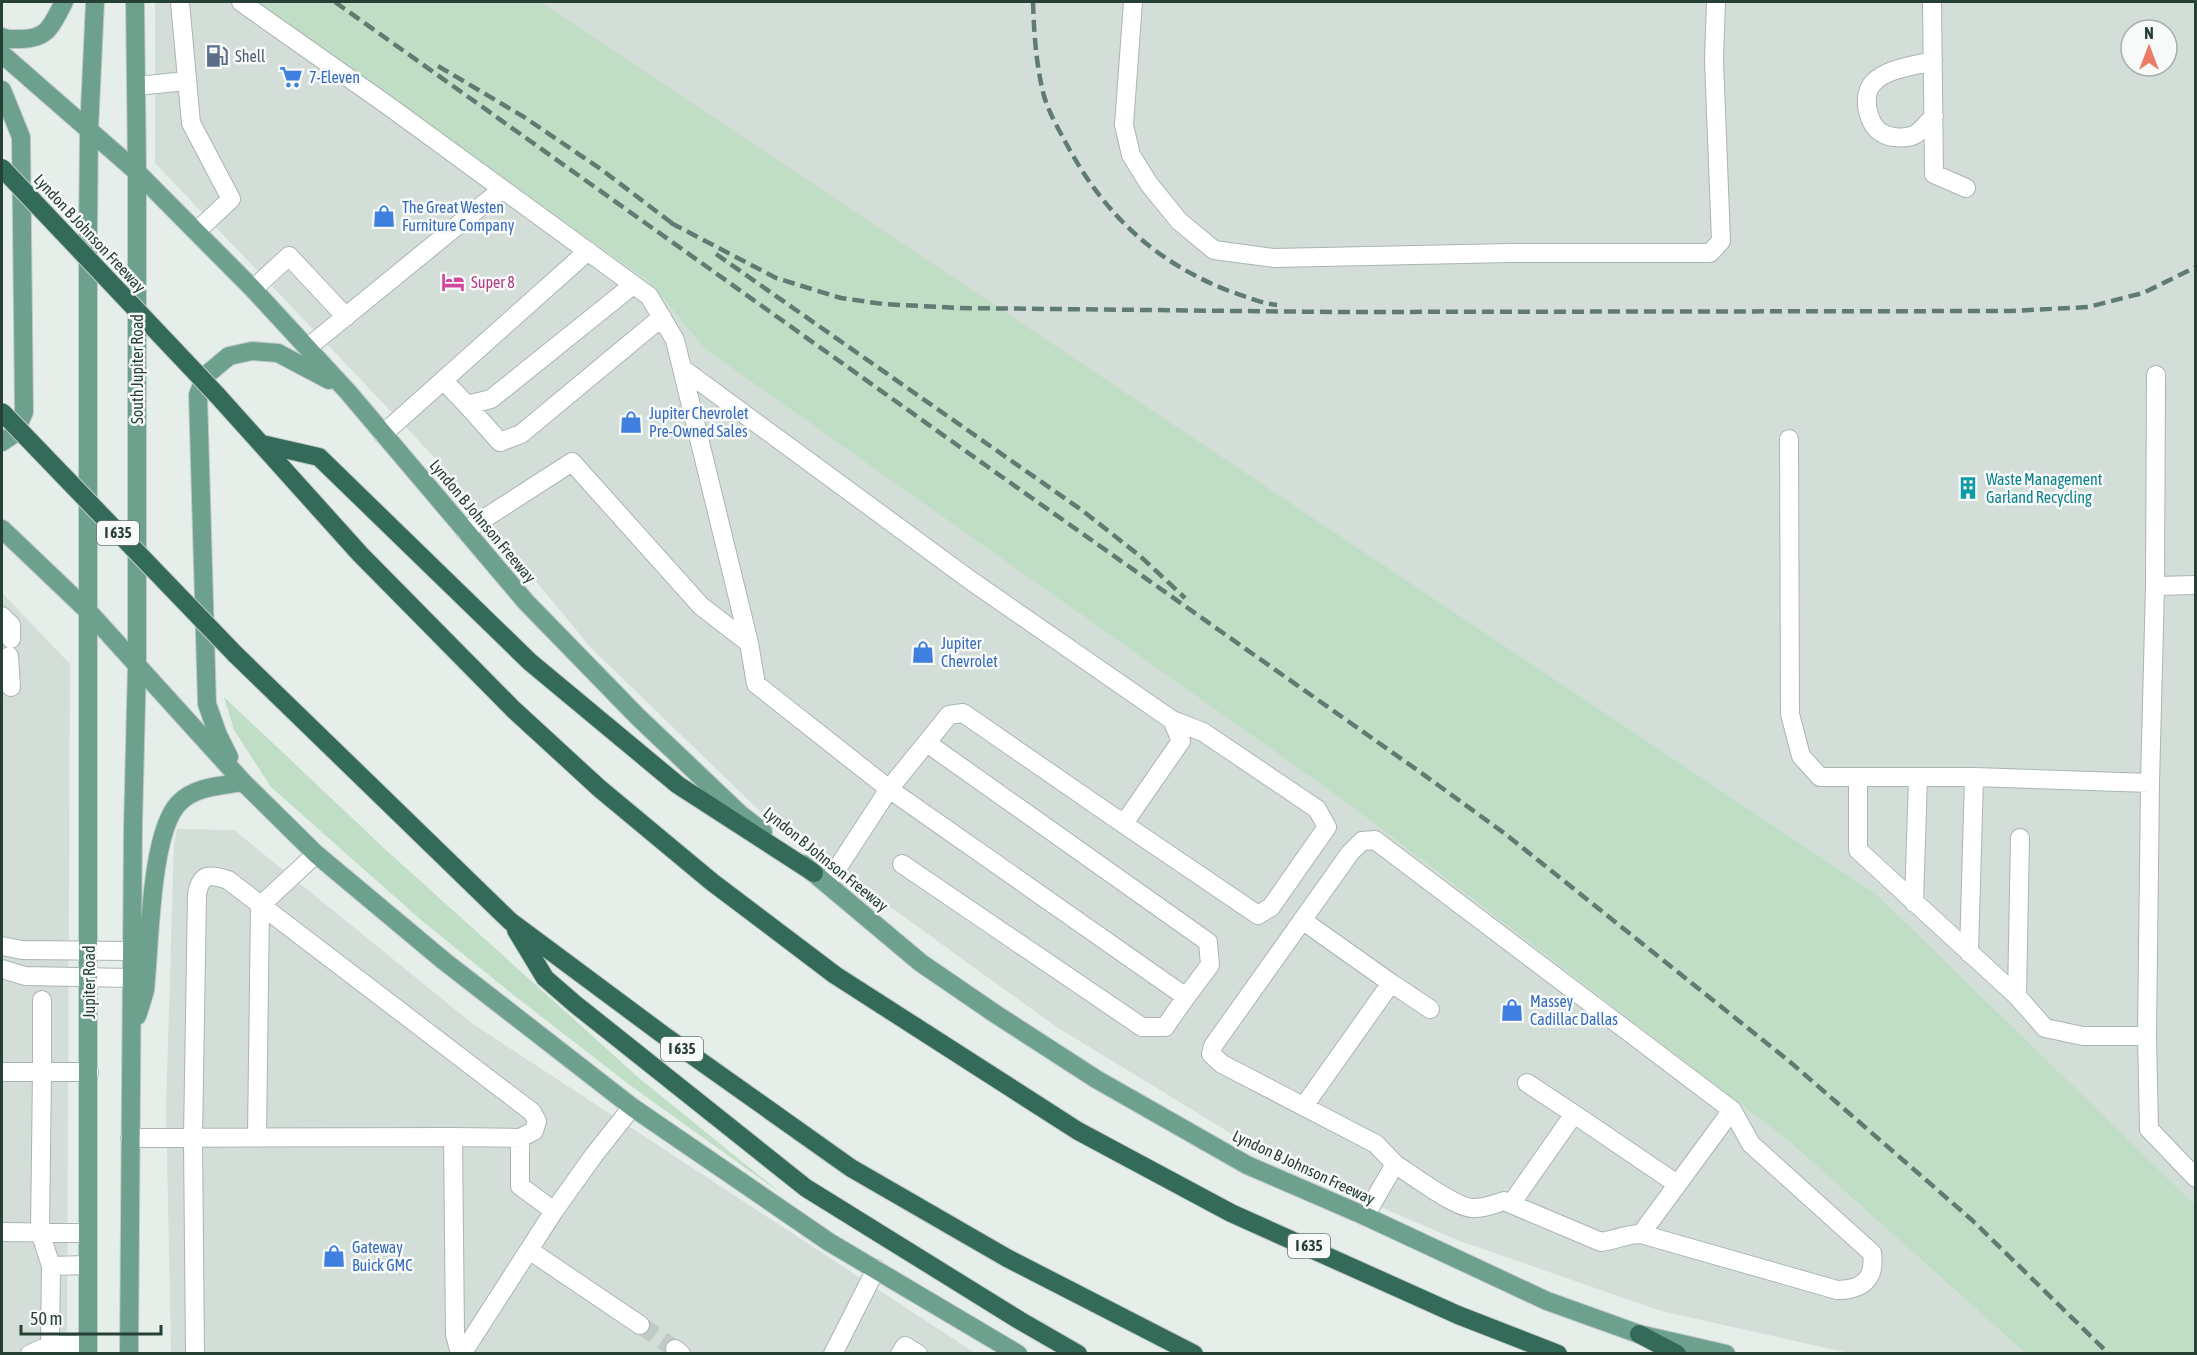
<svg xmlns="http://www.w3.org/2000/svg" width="2197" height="1355" viewBox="0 0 2197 1355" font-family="'Asap Condensed',sans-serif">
  <rect width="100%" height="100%" fill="#e6eeea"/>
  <path fill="#d4ded8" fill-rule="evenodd" d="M155,2H256L649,282L705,349L1350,805L1791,1143L2025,1353H1849L1661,1311L1457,1240L1281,1164L1055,1026L766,817L590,647L437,460L155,163Z
    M489,2H2195V1312ZM2131,30H2167V66H2131Z
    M2,593L70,664L67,1353H2Z
    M177,829L234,830L473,1024L975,1353L171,1354L166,1106L174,844Z"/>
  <path fill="#c0dec5" d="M256,2H541L1877,895L2195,1205V1353H2025L1791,1143L1350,805L705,349L649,282Z
    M224,697L386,850L639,1078L782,1194L631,1086L516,997L421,920L271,787L234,730Z"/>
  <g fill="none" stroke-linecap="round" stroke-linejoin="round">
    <path stroke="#c0cbc6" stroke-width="18" stroke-dasharray="18 9" stroke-linecap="butt" d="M640,1325L675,1349"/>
    <g stroke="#a9b6b0" stroke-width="20">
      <path id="minor" d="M180,2L191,123L231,199L197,231
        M241,2L390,107L649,296L675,340L749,643L756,684L889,789L827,884
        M1133,2L1124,125L1131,155L1149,184L1179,221L1214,250L1274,258L1510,253H1710L1721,241L1714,60L1716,2
        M1932,2L1934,174L1966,188
        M1933,61C1914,66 1887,68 1873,83C1861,96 1868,126 1882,133C1890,138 1905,139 1914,135C1921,132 1928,122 1934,116
        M137,86L187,81
        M253,289L289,256L346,317
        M307,348L501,190
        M683,369L970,580L1172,720L1181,741L1127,819L1118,820L963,713L949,715L889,789L1186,997L1210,965L1208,942L927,743
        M443,380L467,405L491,399L633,285
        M467,405L500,442L521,434L662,317
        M383,434L588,251
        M1789,439L1790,714L1801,756L1820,777H1974L2150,783L2147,1036L2149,1129L2196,1178
        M465,531L572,462L701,606L749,643
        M2155,586L2156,375
        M2,616L11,625V639
        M9,656L11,687
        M1858,777V850L2017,996L2045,1028L2083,1036H2147
        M2150,783L2155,586L2196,585
        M1118,820L1258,915L1271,907L1327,827L1317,809L1203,732L1172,720
        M902,864L1142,1027H1165L1186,997
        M1914,903L1918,777
        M1302,920L1391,983L1304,1106
        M2,946L22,950L131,951
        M1969,953L1974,777
        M2,969L25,976L131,978
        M1391,983L1430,1009
        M2017,996L2020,838
        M2,1072H42V1000
        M1527,1083L1574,1114
        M257,1137L260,906L316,854
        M453,1137L520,1138
        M130,1138L453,1137L455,1334L460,1354
        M1511,1204L1574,1114L1677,1184
        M1365,1216L1395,1164C1412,1175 1454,1207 1472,1208C1484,1209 1494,1204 1504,1201L1601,1242C1615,1240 1627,1234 1641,1234L1837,1290C1861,1290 1876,1280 1872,1253L1751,1144L1732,1110L1375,840L1362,841L1350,853L1213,1046L1211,1054L1222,1064L1376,1144L1395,1164
        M2,1232L88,1233
        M1641,1234L1732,1110
        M529,1250L640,1325
        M88,1265L51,1266L50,1345H88
        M51,1266L40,1232L42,1072H89
        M675,1349L681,1354
        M30,1354L50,1345
        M195,1354L193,1139L197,894C201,873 210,874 228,880L532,1112L537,1121L534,1131L520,1138V1186L554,1211
        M462,1354L554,1211L594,1155L632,1107
        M833,1354L876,1269
        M900,1354L905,1346L918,1354"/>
    </g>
    <g stroke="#c2cac7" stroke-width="20">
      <path id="major" d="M2,37C8,40 14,39 21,39C49,39 52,24 64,2
        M2,54L137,172L253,289L348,392L526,602L638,717L740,814L763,832
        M2,90L21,137L24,412L14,434L2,442
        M2,529L88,611L243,782L316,854L444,961L632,1107L829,1242L1018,1354
        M229,757L218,735L207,704L198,395L205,376L229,356L252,351L278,353L329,380
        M803,864L921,963L994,1013L1096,1079L1247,1165L1365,1216L1547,1301L1639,1334L1726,1354
        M137,1016C140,1007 143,998 145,990C150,946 150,832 179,803C195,786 222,786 243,782
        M88,1354V232L89,130L95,2
        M129,1354L133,826L137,664V172L135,2"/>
    </g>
    <g stroke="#c2cac7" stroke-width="20">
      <path id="highway" d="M217,395L360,554L513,709L599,788L712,882L835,975L1078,1131L1231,1213L1458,1315L1558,1354
        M262,444L319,457L530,662L678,785L814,873
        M235,654L510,921L662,1034L851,1168L1007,1258L1194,1354
        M516,930L545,978L575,1004L806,1188L1019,1320L1078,1354
        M1639,1334L1677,1354"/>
    </g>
    <use href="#minor" stroke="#fff" stroke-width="18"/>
    <use href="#major" stroke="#6da18e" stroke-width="18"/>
    <use href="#highway" stroke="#336a59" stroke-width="18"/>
    <path stroke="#607b71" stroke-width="4.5" stroke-dasharray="12 6" stroke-linecap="butt" d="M335,2L988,467L1420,772L1504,833L1789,1061L1972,1220L2109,1354
      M1033,2C1034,33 1036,65 1044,96C1049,113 1059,130 1067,145C1105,215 1155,262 1229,291C1245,296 1260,303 1277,305
      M438,66L524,117L602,170L677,227
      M671,223L776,278L841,298L883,304L960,308L1334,312L2011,311L2088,307L2143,293L2196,267
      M716,254L1083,511L1140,556L1185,598"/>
    <g stroke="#c2cac7" stroke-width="20" stroke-linecap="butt">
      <path id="highway-bridge" d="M2,168L217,395
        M2,412L235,654"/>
    </g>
    <use href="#highway-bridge" stroke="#336a59" stroke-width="18"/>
  </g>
  <defs>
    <g id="fuel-bare" transform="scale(1.8)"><path d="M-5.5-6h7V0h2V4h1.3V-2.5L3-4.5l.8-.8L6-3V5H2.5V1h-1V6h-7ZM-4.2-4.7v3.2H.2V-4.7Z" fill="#5c6f8a" stroke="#f7faf8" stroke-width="2.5" paint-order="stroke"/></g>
    <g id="supermarket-bare" transform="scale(1.8)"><path d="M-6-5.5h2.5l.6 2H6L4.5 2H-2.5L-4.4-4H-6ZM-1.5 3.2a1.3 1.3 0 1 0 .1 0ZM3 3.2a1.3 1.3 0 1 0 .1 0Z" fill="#3f7fe0" stroke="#f7faf8" stroke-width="2.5" paint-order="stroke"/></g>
    <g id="shop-bare" transform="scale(1.8)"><path d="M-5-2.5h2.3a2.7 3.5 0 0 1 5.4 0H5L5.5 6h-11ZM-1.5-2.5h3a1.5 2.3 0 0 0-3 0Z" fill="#3f7fe0" stroke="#f7faf8" stroke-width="2.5" paint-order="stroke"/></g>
    <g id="hotel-bare" transform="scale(1.8)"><path d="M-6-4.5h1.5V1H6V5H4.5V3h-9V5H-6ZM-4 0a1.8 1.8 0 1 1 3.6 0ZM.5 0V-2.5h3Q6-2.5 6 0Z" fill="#d1479c" stroke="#f7faf8" stroke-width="2.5" paint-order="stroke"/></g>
    <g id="building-bare" transform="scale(1.8)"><path d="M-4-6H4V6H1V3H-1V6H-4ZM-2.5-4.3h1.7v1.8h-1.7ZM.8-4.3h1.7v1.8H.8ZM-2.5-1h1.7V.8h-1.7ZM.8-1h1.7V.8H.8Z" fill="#0f9aa8" stroke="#f7faf8" stroke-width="2.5" paint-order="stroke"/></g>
  </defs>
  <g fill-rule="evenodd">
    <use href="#fuel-bare" x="217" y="56"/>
    <use href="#supermarket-bare" x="291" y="77"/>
    <use href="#shop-bare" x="384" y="216"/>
    <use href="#hotel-bare" x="453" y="282"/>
    <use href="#shop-bare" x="631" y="422"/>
    <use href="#building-bare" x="1968" y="488"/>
    <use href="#shop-bare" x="923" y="652"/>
    <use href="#shop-bare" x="1512" y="1010"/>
    <use href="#shop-bare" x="334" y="1256"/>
  </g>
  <g text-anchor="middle" stroke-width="5" stroke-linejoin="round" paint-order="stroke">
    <g fill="#f7faf8" stroke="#657870" stroke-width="1.5">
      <rect x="97" y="521" width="42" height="24" rx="4.5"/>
      <rect x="661" y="1037" width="42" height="24" rx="4.5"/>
      <rect x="1288" y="1234" width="42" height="24" rx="4.5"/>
    </g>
    <g font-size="15" font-weight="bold" fill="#264036">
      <text x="118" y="538">I 635</text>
      <text x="682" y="1054">I 635</text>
      <text x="1309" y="1251">I 635</text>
    </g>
    <g font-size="16" fill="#4e5e75" stroke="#f7faf8" text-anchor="start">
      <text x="235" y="62">Shell</text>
    </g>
    <g font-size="16" fill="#366cbe" stroke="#f7faf8" text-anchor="start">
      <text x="309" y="83">7-Eleven</text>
      <text x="402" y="213">The Great Westen<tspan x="402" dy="18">Furniture Company</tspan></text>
      <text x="649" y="419">Jupiter Chevrolet<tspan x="649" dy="18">Pre-Owned Sales</tspan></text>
      <text x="941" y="649">Jupiter<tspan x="941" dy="18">Chevrolet</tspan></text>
      <text x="1530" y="1007">Massey<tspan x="1530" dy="18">Cadillac Dallas</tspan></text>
      <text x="352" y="1253">Gateway<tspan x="352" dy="18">Buick GMC</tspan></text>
    </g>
    <g font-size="16" fill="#264036" stroke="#f7faf8">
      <text transform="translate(90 233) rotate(47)" y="6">Lyndon B Johnson Freeway</text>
      <text transform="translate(137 369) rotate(-90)" y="6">South Jupiter Road</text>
      <text transform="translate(483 521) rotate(50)" y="6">Lyndon B Johnson Freeway</text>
      <text transform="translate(826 859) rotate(39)" y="6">Lyndon B Johnson Freeway</text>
      <text transform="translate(89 982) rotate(-90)" y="6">Jupiter Road</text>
      <text transform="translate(1304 1167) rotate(25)" y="6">Lyndon B Johnson Freeway</text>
    </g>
    <g font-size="16" fill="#b23c85" stroke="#f7faf8" text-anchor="start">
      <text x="471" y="288">Super 8</text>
    </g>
    <g font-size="16" fill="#0d838f" stroke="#f7faf8" text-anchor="start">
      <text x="1986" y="485">Waste Management<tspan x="1986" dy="18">Garland Recycling</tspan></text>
    </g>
  </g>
  <rect width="2197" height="1355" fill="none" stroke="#264036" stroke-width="6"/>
  <g transform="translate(2149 48)"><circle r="28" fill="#f7faf8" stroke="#a3b0aa" stroke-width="1.5"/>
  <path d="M0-4.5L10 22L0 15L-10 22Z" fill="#eb7a67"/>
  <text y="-9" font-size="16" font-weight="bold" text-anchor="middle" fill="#264036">N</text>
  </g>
  <path d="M21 1325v9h140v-9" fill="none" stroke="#264036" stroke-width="3"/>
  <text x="30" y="1325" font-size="18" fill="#264036" stroke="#f7faf8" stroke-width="4.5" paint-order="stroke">50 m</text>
</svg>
